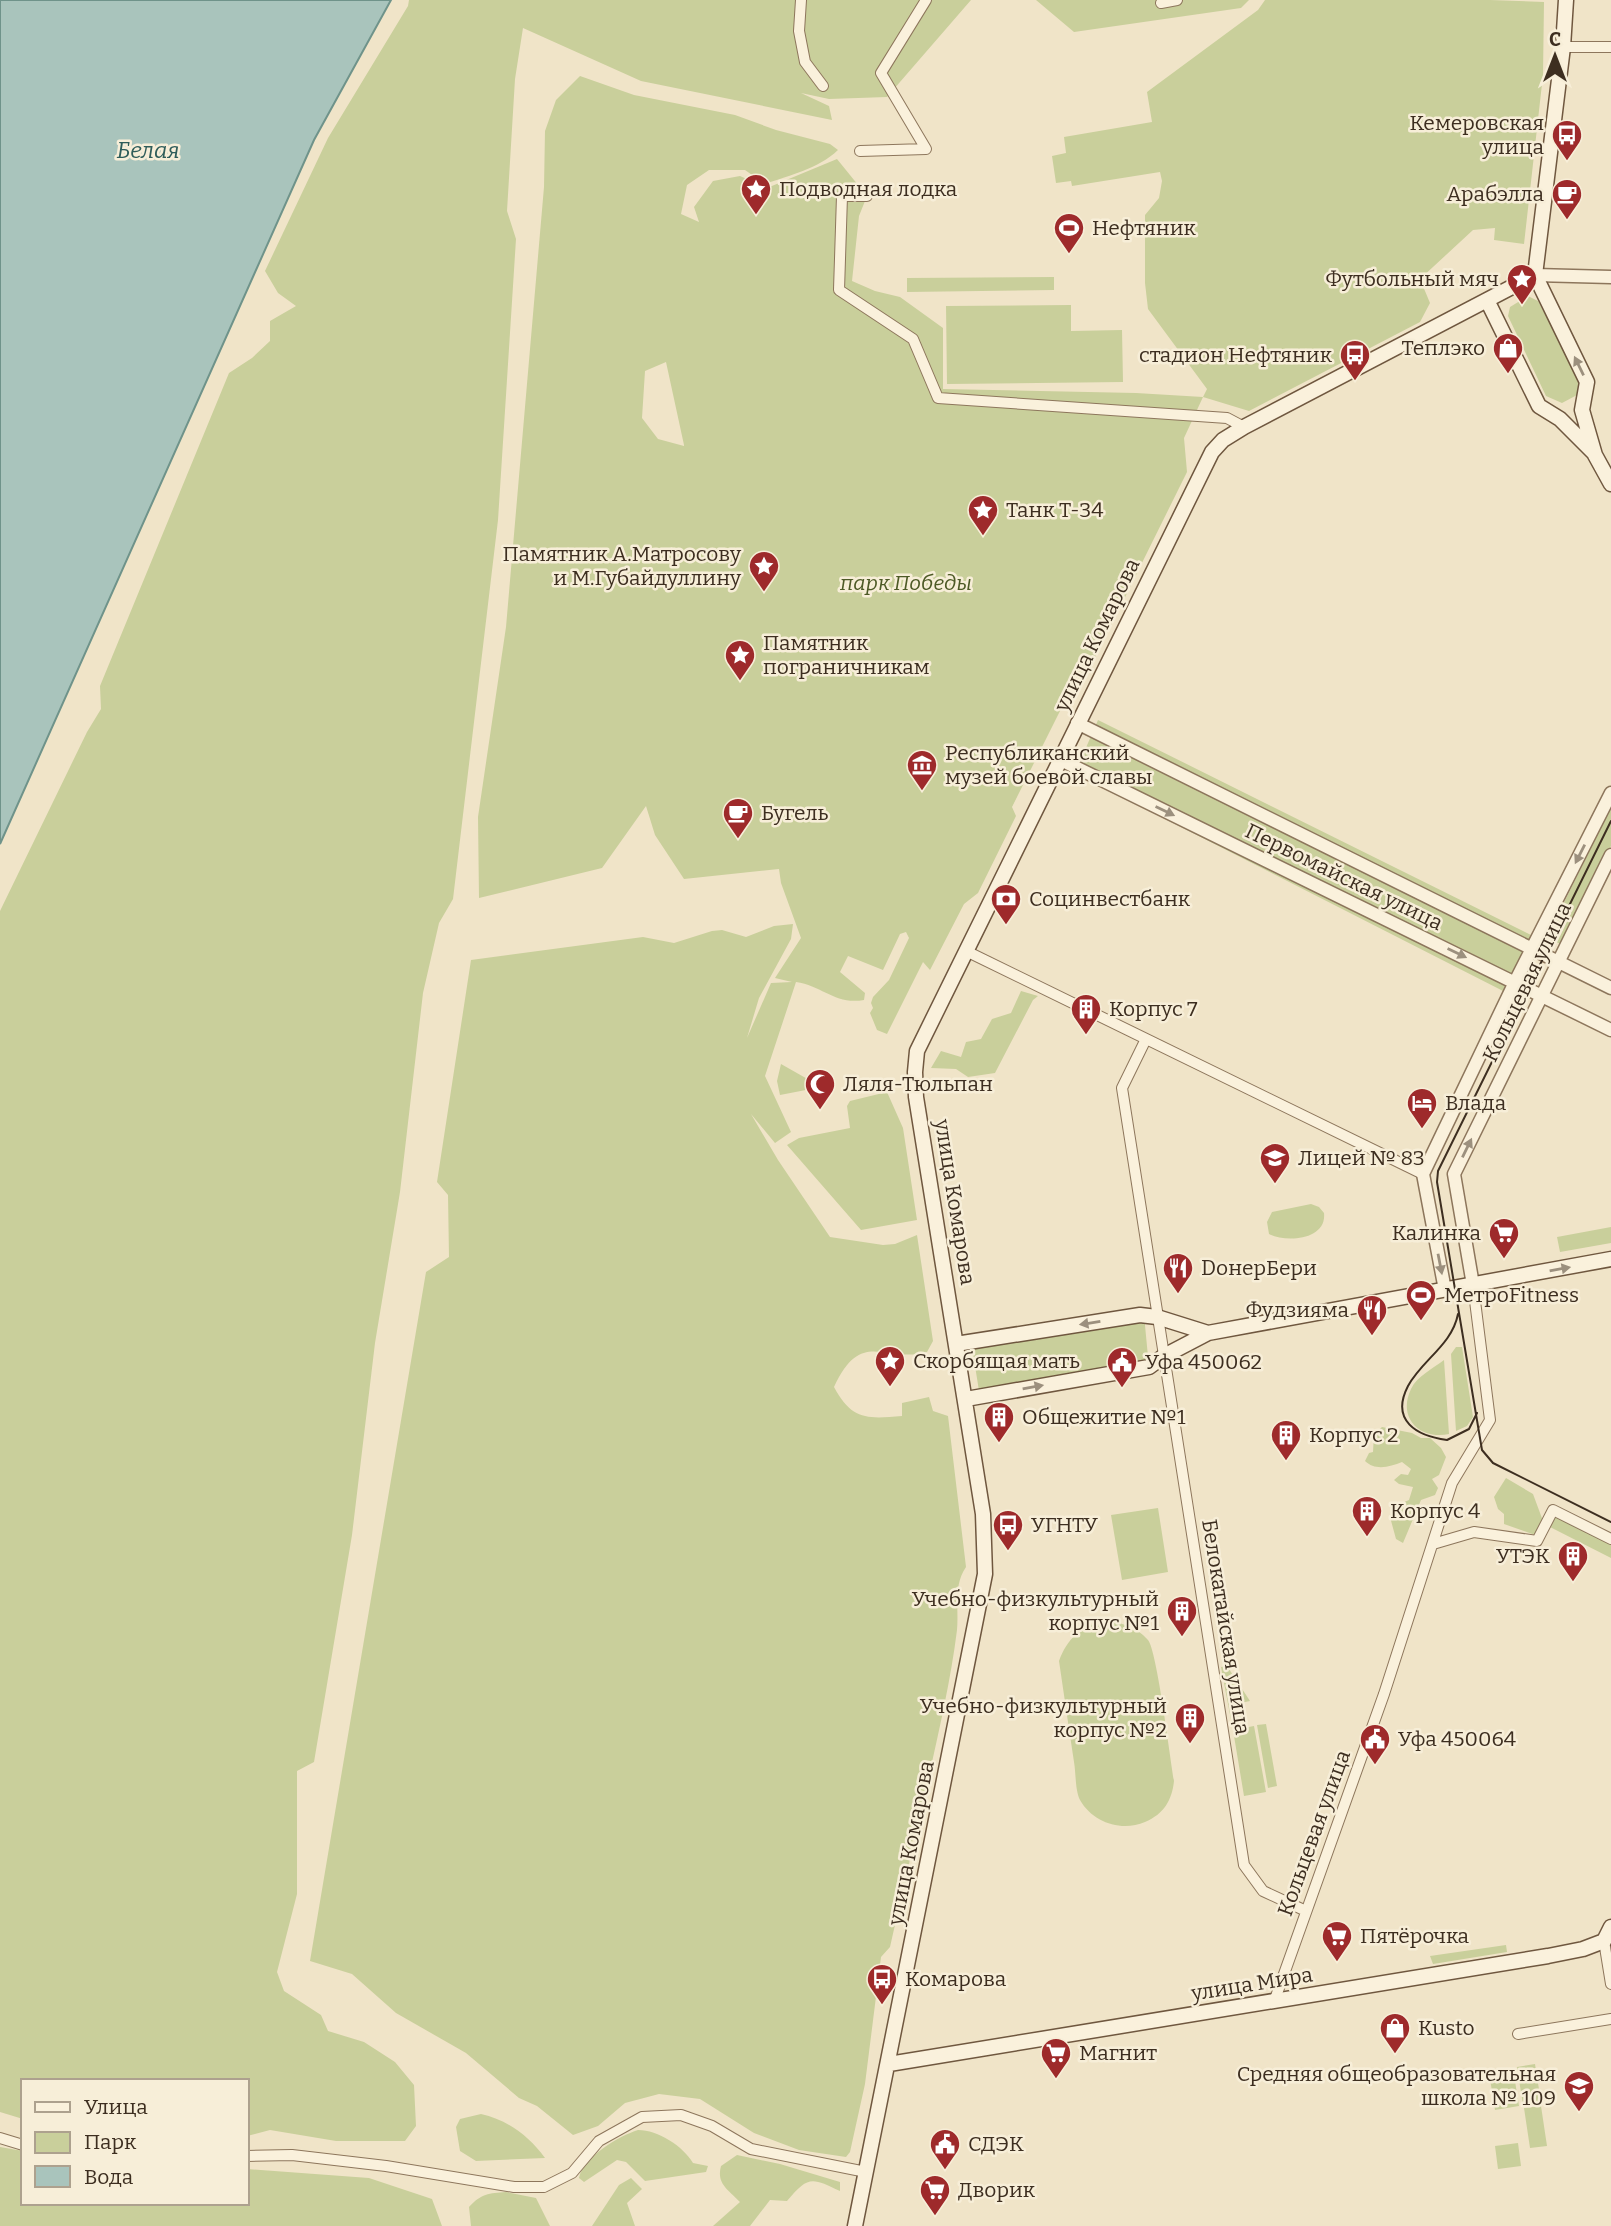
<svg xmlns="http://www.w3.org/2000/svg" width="1611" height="2226" viewBox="0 0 1611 2226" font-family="Bitter,serif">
  <rect width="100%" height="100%" fill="#f0e4c8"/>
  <path fill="#c9cf9b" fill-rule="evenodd" d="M409,0H971L887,97L829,99L801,93L829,106L832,120L641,81L523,28L515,79L507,211L516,239L498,520L453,899L439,923L423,993L400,1192L375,1343L352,1535L314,1762L297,1771V1894L277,1972L284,1991L321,2015L328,2031L364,2042L395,2062L414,2085L416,2126L405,2141H336L270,2130L247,2136V2081H23V2119L0,2112V911L87,732L101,709L100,686L229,373L252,358L270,341V321L296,306L278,293L265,271L328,138L408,6Z
    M1036,0H1249L1241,8L1074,32Z
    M1265,0H1490L1544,2L1543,75L1524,244L1494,240L1495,228L1473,230L1420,279L1430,303L1420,322L1249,411L1203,397L1184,438L1187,472L1083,682L1073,685L1012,807L1016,816L978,893L964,904L930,970L923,962L887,1034L877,1030L870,1013L873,1008L871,1003L873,997L889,980L909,938L906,932L900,934L883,970L848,956L840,972L865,993L864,1000C835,1005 823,986 796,982L765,1076L791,1132L775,1143L751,1114L778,1160L830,1237L883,1245L895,1244L917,1235L933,1341L927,1352C884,1364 862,1327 834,1387C852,1420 866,1419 902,1416V1403L929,1397L933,1411L948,1416L966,1567C953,1586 959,1608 957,1630C950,1686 936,1743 924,1799L917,1809L906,1886L899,1907L890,1947L881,1957L865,2084L850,2152L846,2157L799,2150L754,2133L700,2099L659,2094L625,2103L598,2126L573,2135L537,2106L519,2098L466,2053L396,2013L352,1974L310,1961L426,1272L449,1257L448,1195L437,1182L471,960L643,937L674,943L712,931L722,930L746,937L774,926L793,924L791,939L759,998L747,1038L771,983L792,982L775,978L801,938L781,883L779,869L684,879L655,835L646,806L602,868L479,898L478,817L506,627L544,187L545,131L556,100L580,76L634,95L735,115L776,130L830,144L838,150C818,169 790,175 765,184L745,170H709L687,185L681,214L699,222L694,207L713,181L740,176L767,188L837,159L867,196L859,216L852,281L875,291L900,297L943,328V389L1136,393L1203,397L1207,389L1148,309L1145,283V215L1159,198L1162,181L1160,172L1072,186L1071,181L1056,183L1052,156L1066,153L1064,137L1152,122L1147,92L1258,10ZM666,362L684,445V446L658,439L642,418L645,371Z
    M1054,277V290L907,292V278Z
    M1528,296L1538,301L1580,379L1577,395L1562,403L1546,396L1508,316L1510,307Z
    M1071,305V331L1122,330L1123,382L947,384L946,306Z
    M1098,720L1535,937L1507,993L1075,773Z
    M1611,807V846L1562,945L1547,937Z
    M1021,991L1038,996L1033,1000L995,1073L968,1077L956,1069L931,1068L941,1051L961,1057L966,1042L981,1039L992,1019L1011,1013Z
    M781,1064L811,1081V1089L780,1095L777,1081Z
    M887,1092L903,1128L917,1220L861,1230L787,1145L799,1138L850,1128L847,1106L850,1101Z
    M1311,1204L1319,1207L1324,1213C1327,1240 1286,1243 1269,1234L1267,1222L1272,1212Z
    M1611,1227V1243L1560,1252L1557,1237Z
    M1144,1315L1149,1367L980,1397L971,1341Z
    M1456,1347H1462L1473,1417L1467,1426L1456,1431L1451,1354Z
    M1444,1360L1449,1434C1420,1440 1397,1418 1411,1389C1417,1376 1434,1368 1444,1360Z
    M1382,1427L1412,1433L1421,1438H1430L1441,1448L1446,1457L1439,1475L1432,1479L1438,1488L1435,1495L1421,1500L1403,1543L1396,1539L1390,1517L1402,1503L1409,1500L1413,1487L1399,1484L1394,1480L1401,1474L1408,1475L1411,1469L1402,1462C1390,1467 1375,1471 1365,1461L1369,1453L1373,1452L1374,1434Z
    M1506,1478L1533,1494L1543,1521L1535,1535L1504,1524V1514L1498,1509L1494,1497Z
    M1158,1508L1168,1572L1122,1580L1111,1515Z
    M1556,1515L1611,1543V1558L1550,1527Z
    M1103,1621C1120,1622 1136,1626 1148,1640C1157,1651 1170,1758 1174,1781C1172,1800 1164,1814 1145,1822C1122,1832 1093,1823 1080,1800C1075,1790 1076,1773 1074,1762C1069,1729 1064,1695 1059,1661C1067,1639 1081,1626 1103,1621Z
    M1227,1666L1250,1701L1240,1703L1243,1723L1232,1725L1221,1667Z
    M1266,1724L1277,1786L1268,1788L1257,1725Z
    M1254,1726L1266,1792L1244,1796L1233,1730Z
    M1506,1945L1507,1952L1433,1964L1430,1956Z
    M1535,2064L1541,2102L1523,2105L1517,2067Z
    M1514,2075L1519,2106L1495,2110L1490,2079Z
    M1541,2106L1547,2146L1530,2148L1524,2108Z
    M481,2114C508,2120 529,2136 545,2158L476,2161L460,2151L456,2127L460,2119Z
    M638,2130C658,2130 683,2146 693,2163L708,2166L706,2172L645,2181L626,2162L617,2160L584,2182L579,2178C583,2157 619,2136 638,2130Z
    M1518,2143L1521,2166L1498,2169L1495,2146Z
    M0,2147L23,2151V2203H247V2169L369,2178L432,2199L442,2226H0Z
    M737,2155L780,2164L840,2182V2191C811,2177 808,2176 787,2201L770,2200L750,2226H713L740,2202C729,2190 716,2184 721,2166Z
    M631,2178L642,2189L627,2203L635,2226H592L619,2185Z
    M506,2192L536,2198L550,2226H471L469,2207C481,2194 489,2193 506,2192Z"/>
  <path fill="#a9c4bc" stroke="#6f938a" stroke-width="2" d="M0,0H391L314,140L0,844Z"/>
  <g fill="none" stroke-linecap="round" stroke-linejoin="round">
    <g stroke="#8d765c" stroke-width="12">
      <path id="minor" d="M801,0L799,31L805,62L823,86
        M1161,3L1177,0
        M1563,47H1611
        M860,151L926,149L881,73L926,0
        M867,196H842L839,290L913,339L938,398L1227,418L1244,427
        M966,951L1423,1174
        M1146,1039L1122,1088L1244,1865L1263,1891L1306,1911
        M1433,1544L1474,1532L1537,1541L1553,1510L1611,1539
        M1604,1941L1611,1984
        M1274,2002L1384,1694L1452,1483L1490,1420L1473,1285
        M1518,2034L1611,2019
        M0,2138L23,2145
        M247,2156L292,2155L386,2166L514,2187H544L572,2173L599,2141L642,2117L681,2115L712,2126L751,2149L866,2172"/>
    </g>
    <g stroke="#8d765c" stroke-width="15">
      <path id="tertiary" d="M1535,275L1611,277
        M1077,723L1611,988
        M1059,759L1611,1030
        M1473,1285L1454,1174L1611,855
        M1445,1290L1423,1174L1515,982L1611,793"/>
    </g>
    <g stroke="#6f573f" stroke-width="17">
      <path id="secondary" d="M1535,275L1563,47L1566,0
        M1535,275L1587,382L1582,410L1595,455L1611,484
        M1487,300L1539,406L1560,419L1594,453
        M956,1344L1140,1315L1157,1317L1208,1333
        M966,1399L1149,1367L1164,1356L1208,1333L1611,1259
        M889,2064L1548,1956L1583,1949L1604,1941L1611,1927
        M855,2226L985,1574L983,1514L916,1097L915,1072L917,1051L1212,452L1223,440L1244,427L1535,275"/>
    </g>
    <use href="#minor" stroke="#faf1dc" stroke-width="10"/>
    <use href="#tertiary" stroke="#faf1dc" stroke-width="12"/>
    <use href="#secondary" stroke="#faf1dc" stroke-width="14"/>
    <path stroke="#3d2e20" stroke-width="2" d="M1611,821L1438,1171L1437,1182L1482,1450L1493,1463L1611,1522
      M1458,1314C1452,1345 1422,1360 1408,1386C1390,1421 1417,1436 1447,1440L1469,1429L1477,1413"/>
  </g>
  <defs><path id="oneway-solid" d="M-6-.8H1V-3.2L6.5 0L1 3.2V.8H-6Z" transform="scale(1.75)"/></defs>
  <g fill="#9c907e">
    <use href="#oneway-solid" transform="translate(1579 366) rotate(-116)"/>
    <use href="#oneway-solid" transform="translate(1165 811) rotate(26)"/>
    <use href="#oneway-solid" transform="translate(1580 854) rotate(117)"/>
    <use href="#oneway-solid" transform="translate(1457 953) rotate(26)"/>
    <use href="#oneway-solid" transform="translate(1467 1148) rotate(-64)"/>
    <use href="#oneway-solid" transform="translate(1440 1264) rotate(79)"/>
    <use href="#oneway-solid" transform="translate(1560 1269) rotate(-10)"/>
    <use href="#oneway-solid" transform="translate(1090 1323) rotate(171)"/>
    <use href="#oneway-solid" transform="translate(1033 1387) rotate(-10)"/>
  </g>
  <defs>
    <g id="bus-pin" transform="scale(1.575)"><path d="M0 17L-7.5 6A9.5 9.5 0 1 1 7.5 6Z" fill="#9e2a2b" stroke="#f7eed8"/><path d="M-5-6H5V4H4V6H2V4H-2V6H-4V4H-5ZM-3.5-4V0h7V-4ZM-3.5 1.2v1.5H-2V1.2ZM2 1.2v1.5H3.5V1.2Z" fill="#fff"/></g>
    <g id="sight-pin" transform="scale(1.575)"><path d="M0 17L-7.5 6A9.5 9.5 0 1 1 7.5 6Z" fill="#9e2a2b" stroke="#f7eed8"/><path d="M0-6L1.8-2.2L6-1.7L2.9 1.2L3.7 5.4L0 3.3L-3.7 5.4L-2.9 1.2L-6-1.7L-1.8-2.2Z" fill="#fff"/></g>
    <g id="cafe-pin" transform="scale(1.575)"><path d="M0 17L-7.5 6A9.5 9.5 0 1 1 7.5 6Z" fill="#9e2a2b" stroke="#f7eed8"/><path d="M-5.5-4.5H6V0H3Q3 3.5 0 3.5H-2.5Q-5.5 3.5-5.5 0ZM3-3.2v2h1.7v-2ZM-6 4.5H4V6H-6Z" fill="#fff"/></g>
    <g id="stadium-pin" transform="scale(1.575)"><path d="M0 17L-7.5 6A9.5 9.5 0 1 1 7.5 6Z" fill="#9e2a2b" stroke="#f7eed8"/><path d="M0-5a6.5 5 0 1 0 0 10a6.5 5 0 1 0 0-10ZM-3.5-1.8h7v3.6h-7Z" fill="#fff"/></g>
    <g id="shop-pin" transform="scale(1.575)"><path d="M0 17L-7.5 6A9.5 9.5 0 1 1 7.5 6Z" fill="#9e2a2b" stroke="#f7eed8"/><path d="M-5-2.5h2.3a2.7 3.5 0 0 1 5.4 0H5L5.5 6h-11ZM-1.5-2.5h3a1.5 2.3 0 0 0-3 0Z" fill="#fff"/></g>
    <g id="museum-pin" transform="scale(1.575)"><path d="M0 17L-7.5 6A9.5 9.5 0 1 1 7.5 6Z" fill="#9e2a2b" stroke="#f7eed8"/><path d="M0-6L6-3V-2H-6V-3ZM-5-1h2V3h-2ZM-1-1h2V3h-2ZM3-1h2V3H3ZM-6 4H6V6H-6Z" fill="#fff"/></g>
    <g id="bank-pin" transform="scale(1.575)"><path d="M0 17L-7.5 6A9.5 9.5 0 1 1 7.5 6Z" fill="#9e2a2b" stroke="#f7eed8"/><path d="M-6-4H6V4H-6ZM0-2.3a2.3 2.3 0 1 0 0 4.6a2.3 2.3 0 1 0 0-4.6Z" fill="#fff"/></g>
    <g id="building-pin" transform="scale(1.575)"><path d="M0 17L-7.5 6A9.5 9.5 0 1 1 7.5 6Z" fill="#9e2a2b" stroke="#f7eed8"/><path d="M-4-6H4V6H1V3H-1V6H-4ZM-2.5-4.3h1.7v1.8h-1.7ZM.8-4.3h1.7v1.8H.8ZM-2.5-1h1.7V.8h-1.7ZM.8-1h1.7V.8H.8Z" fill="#fff"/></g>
    <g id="mosque-pin" transform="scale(1.575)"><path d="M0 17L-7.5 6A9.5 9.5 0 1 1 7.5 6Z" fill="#9e2a2b" stroke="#f7eed8"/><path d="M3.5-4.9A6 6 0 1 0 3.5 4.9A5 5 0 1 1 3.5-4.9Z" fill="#fff"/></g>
    <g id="hotel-pin" transform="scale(1.575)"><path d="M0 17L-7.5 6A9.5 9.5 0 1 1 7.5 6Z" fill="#9e2a2b" stroke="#f7eed8"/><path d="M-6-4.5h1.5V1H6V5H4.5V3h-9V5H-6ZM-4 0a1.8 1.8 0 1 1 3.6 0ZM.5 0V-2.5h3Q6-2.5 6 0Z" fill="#fff"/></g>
    <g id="school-pin" transform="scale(1.575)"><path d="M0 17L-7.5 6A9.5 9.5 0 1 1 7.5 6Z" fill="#9e2a2b" stroke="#f7eed8"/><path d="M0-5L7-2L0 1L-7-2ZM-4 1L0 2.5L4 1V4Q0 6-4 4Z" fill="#fff"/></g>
    <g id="supermarket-pin" transform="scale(1.575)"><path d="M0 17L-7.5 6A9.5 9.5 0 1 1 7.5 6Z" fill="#9e2a2b" stroke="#f7eed8"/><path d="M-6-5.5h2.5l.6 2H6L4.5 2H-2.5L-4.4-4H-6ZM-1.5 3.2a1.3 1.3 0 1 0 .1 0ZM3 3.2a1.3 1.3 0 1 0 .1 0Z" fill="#fff"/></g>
    <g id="restaurant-pin" transform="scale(1.575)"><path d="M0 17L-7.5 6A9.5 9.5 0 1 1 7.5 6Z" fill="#9e2a2b" stroke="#f7eed8"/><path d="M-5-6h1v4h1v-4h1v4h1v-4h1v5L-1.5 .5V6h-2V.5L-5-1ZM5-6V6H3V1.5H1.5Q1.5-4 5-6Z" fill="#fff"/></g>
    <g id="civic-pin" transform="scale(1.575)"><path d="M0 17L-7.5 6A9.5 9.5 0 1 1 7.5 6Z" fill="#9e2a2b" stroke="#f7eed8"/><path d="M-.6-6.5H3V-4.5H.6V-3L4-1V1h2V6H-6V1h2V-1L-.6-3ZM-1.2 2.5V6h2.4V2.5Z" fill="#fff"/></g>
  </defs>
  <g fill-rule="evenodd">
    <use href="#bus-pin" x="1567" y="135"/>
    <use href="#sight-pin" x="756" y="189"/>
    <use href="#cafe-pin" x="1567" y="194"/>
    <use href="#stadium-pin" x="1069" y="228"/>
    <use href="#sight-pin" x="1522" y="279"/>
    <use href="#shop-pin" x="1508" y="348"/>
    <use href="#bus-pin" x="1355" y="355"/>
    <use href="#sight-pin" x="983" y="510"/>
    <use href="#sight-pin" x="764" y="566"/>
    <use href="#sight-pin" x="740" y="655"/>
    <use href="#museum-pin" x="922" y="765"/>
    <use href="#cafe-pin" x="738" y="813"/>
    <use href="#bank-pin" x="1006" y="899"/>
    <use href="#building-pin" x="1086" y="1009"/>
    <use href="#mosque-pin" x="820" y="1084"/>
    <use href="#hotel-pin" x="1422" y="1103"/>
    <use href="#school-pin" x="1275" y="1158"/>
    <use href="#supermarket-pin" x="1504" y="1233"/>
    <use href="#restaurant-pin" x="1178" y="1268"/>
    <use href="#stadium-pin" x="1421" y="1295"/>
    <use href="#restaurant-pin" x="1372" y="1310"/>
    <use href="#sight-pin" x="890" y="1361"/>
    <use href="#civic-pin" x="1122" y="1362"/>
    <use href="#building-pin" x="999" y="1417"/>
    <use href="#building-pin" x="1286" y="1435"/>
    <use href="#building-pin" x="1367" y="1511"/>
    <use href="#bus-pin" x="1008" y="1525"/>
    <use href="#building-pin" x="1573" y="1556"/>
    <use href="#building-pin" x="1182" y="1611"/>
    <use href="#building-pin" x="1190" y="1718"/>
    <use href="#civic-pin" x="1375" y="1739"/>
    <use href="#supermarket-pin" x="1337" y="1936"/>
    <use href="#bus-pin" x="882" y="1979"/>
    <use href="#shop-pin" x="1395" y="2028"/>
    <use href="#supermarket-pin" x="1056" y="2053"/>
    <use href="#school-pin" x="1579" y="2086"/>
    <use href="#civic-pin" x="945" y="2144"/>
    <use href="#supermarket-pin" x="935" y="2190"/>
  </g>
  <g text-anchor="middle" stroke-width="5" stroke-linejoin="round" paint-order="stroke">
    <g font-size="21" fill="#3d2e20" stroke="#f7eed8" text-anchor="start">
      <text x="1544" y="130" text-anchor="end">Кемеровская<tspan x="1544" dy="24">улица</tspan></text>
      <text x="779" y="196">Подводная лодка</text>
      <text x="1544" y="201" text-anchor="end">Арабэлла</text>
      <text x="1092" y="235">Нефтяник</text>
      <text x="1499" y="286" text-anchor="end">Футбольный мяч</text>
      <text x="1485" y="355" text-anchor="end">Теплэко</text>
      <text x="1332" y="362" text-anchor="end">стадион Нефтяник</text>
      <text x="1006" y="517">Танк Т-34</text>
      <text x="741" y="561" text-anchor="end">Памятник А.Матросову<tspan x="741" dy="24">и М.Губайдуллину</tspan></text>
      <text x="763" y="650">Памятник<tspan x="763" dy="24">пограничникам</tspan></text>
      <text x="945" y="760">Республиканский<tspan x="945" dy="24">музей боевой славы</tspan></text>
      <text x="761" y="820">Бугель</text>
      <text x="1029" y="906">Социнвестбанк</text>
      <text x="1109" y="1016">Корпус 7</text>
      <text x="843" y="1091">Ляля-Тюльпан</text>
      <text x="1445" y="1110">Влада</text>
      <text x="1298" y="1165">Лицей № 83</text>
      <text x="1481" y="1240" text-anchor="end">Калинка</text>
      <text x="1201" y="1275">DонерБери</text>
      <text x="1444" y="1302">МетроFitness</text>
      <text x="1349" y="1317" text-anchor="end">Фудзияма</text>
      <text x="913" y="1368">Скорбящая мать</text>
      <text x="1145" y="1369">Уфа 450062</text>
      <text x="1022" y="1424">Общежитие №1</text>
      <text x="1309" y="1442">Корпус 2</text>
      <text x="1390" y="1518">Корпус 4</text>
      <text x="1031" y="1532">УГНТУ</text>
      <text x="1550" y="1563" text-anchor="end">УТЭК</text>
      <text x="1159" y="1606" text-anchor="end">Учебно-физкультурный<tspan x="1159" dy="24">корпус №1</tspan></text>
      <text x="1167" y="1713" text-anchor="end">Учебно-физкультурный<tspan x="1167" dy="24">корпус №2</tspan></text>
      <text x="1398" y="1746">Уфа 450064</text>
      <text x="1360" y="1943">Пятёрочка</text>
      <text x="905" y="1986">Комарова</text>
      <text x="1418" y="2035">Kusto</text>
      <text x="1079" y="2060">Магнит</text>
      <text x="1556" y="2081" text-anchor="end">Средняя общеобразовательная<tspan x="1556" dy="24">школа № 109</tspan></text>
      <text x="968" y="2151">СДЭК</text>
      <text x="958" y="2197">Дворик</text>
    </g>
    <g font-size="21" font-style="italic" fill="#4d5a26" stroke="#f7eed8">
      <text x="906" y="590">парк Победы</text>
    </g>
    <g font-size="21" fill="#3d2e20" stroke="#f7eed8">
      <text transform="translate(1097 635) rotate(-64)" y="7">улица Комарова</text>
      <text transform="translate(1344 877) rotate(26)" y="7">Первомайская улица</text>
      <text transform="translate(1527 982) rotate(-64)" y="7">Кольцевая улица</text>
      <text transform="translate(955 1202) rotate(81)" y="7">улица Комарова</text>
      <text transform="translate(1226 1627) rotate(81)" y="7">Белокатайская улица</text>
      <text transform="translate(1314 1833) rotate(-70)" y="7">Кольцевая улица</text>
      <text transform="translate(911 1843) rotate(-79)" y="7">улица Комарова</text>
      <text transform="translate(1252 1984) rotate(-9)" y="7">улица Мира</text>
    </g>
    <g font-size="23" font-style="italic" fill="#2f5d5a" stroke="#f7eed8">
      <text x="148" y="158">Белая</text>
    </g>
  </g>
  <rect x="21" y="2079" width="228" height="126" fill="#f7eed8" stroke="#ada18e" stroke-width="2"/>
  <rect x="35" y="2102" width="35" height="10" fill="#faf1dc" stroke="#ada18e" stroke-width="2"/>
  <text x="84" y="2114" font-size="21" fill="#3d2e20">Улица</text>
  <rect x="35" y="2132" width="35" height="21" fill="#c9cf9b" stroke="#ada18e" stroke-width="2"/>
  <text x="84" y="2149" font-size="21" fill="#3d2e20">Парк</text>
  <rect x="35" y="2166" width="35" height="21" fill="#a9c4bc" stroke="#ada18e" stroke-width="2"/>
  <text x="84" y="2184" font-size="21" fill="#3d2e20">Вода</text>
  <g transform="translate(1555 56)" stroke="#f7eed8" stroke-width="5" paint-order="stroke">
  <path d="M0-5L12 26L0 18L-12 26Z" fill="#3d2e20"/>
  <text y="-10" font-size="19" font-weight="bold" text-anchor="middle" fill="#3d2e20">С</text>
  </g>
</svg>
